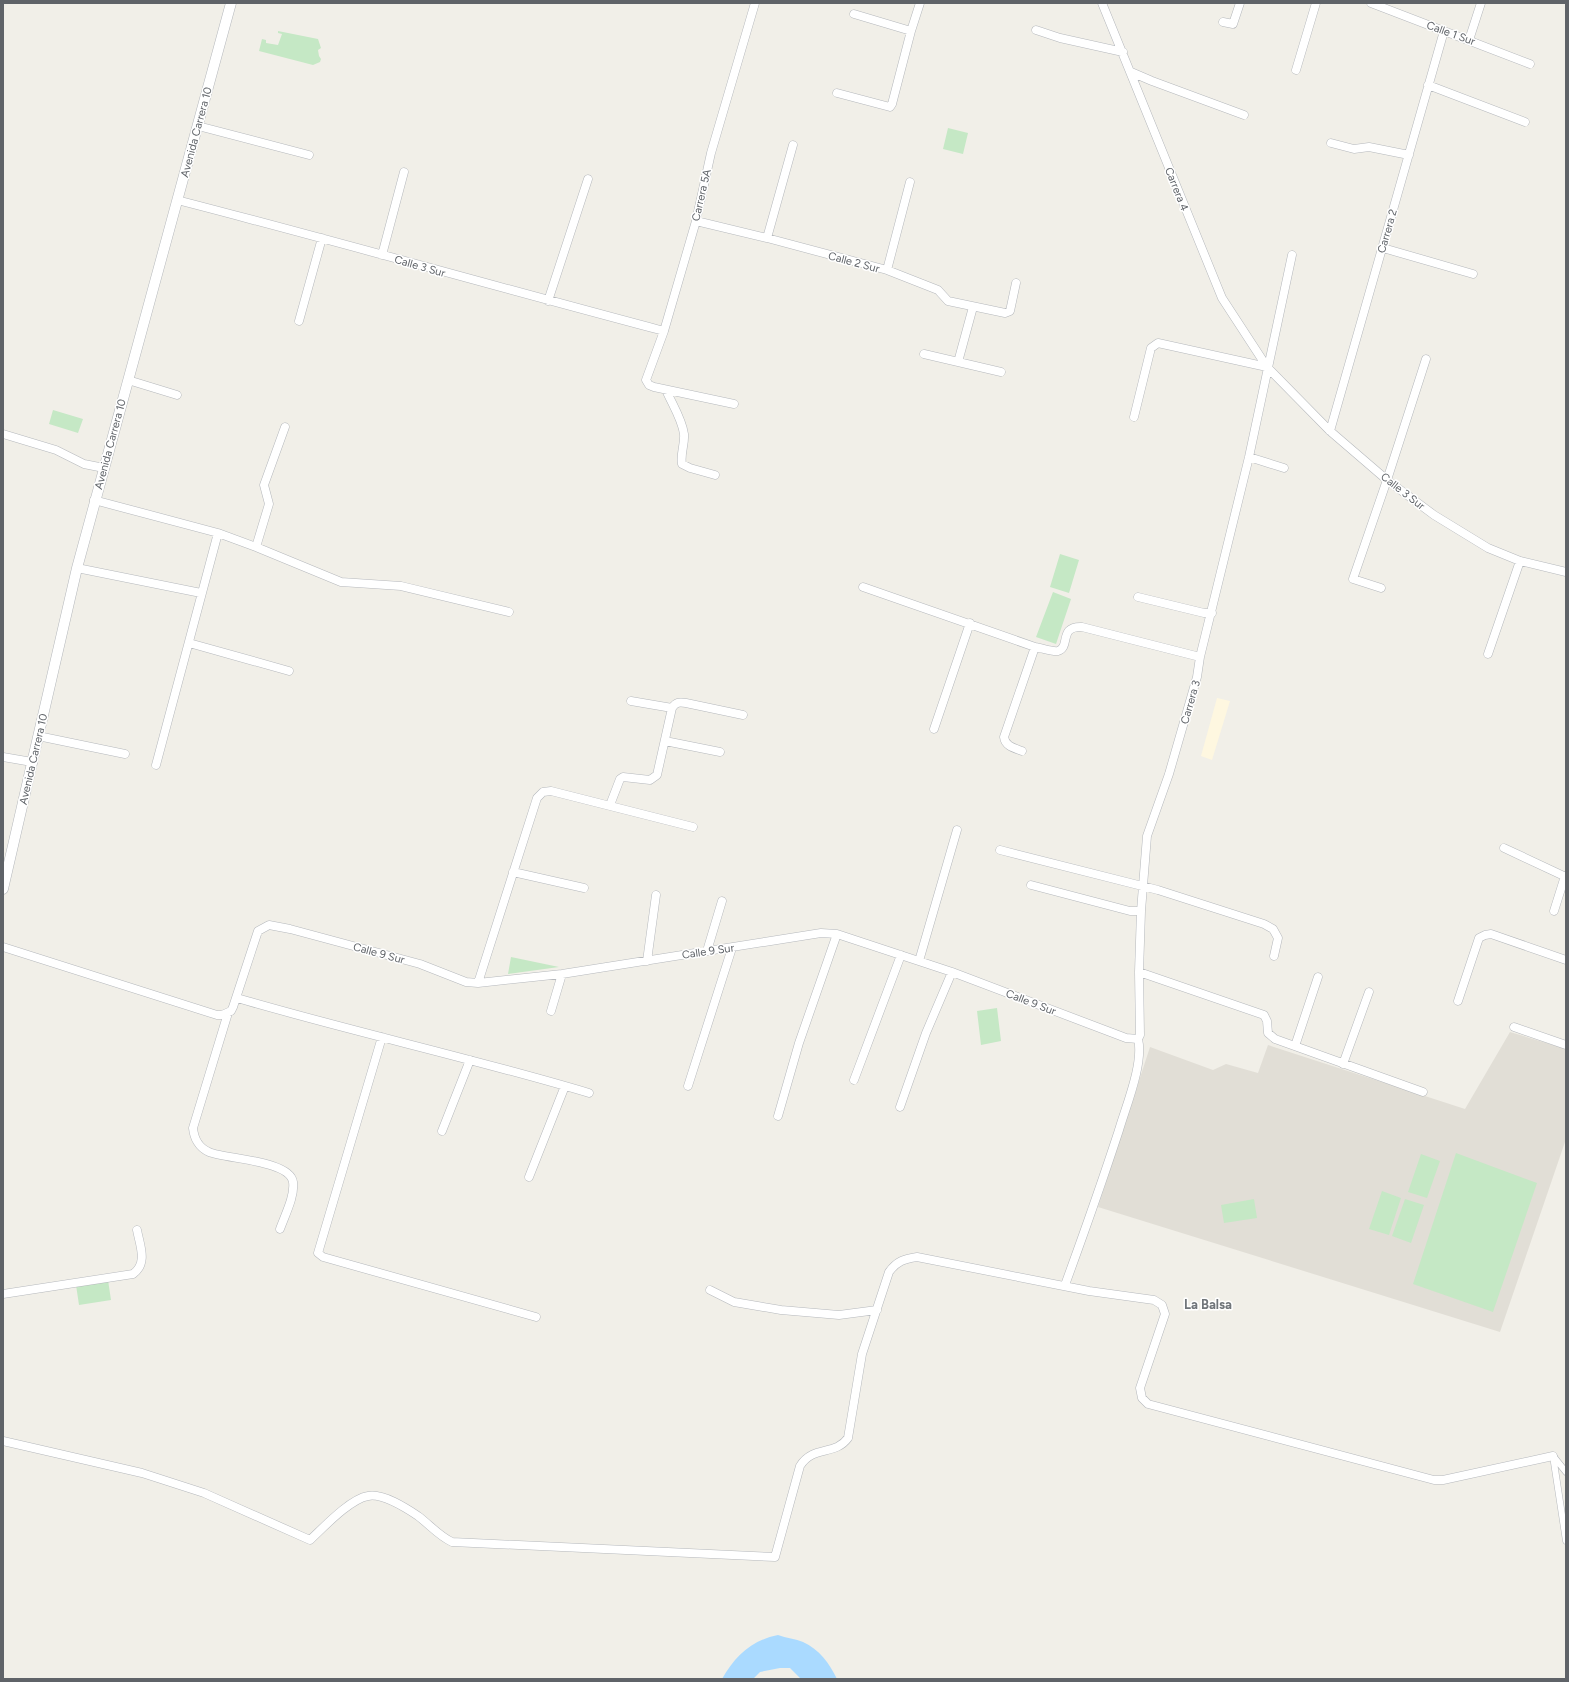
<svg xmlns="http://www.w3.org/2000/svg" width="1569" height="1682" viewBox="0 0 1569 1682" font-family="Figtree,sans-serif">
  <rect width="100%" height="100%" fill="#f1efe8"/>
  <path fill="#fef7e0" d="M1217,698L1230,701L1212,760L1201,756Z"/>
  <path fill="#e1ded6" d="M1510,1032L1566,1049V1139L1500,1332L1098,1207L1150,1047L1213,1070L1226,1064L1258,1073L1268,1045L1465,1109Z"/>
  <path fill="#c5e8c5" d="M278,31L318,39L321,48L318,50L319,56L321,59L320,62L313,65L259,51L262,39L266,40V43L278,45L282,34L278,33Z
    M948,128L968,133L963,154L943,149Z
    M53,410L83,419L78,433L49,424Z
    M1060,554L1079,560L1069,593L1050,587Z
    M1053,592L1071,599L1056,644L1036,637Z
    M511,957L559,967L508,974Z
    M997,1008L1001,1041L981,1045L977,1011Z
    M1456,1153L1537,1183L1493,1312L1413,1284Z
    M1421,1154L1440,1161L1427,1198L1408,1192Z
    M1382,1191L1401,1198L1389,1235L1369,1229Z
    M1254,1199L1257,1218L1224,1223L1221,1205Z
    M1405,1199L1424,1205L1411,1243L1392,1236Z
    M108,1280L111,1300L79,1305L76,1285Z"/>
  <path fill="#aadaff" d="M778,1635C786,1638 796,1639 803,1642C819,1649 830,1664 837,1679H801L790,1668H780L760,1672L753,1679H722C735,1656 752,1640 778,1635Z"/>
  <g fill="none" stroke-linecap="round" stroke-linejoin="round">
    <g stroke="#b5b8bc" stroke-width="7">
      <path id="pedestrian" d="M1553,1456L1566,1541
        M1554,1457L1566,1472"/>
    </g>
    <g stroke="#b5b8bc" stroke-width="9">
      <path id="minor" d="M1102,3L1222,298L1267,367L1330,431L1387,480L1434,515L1488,548L1520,561L1566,572
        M1371,3L1530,64
        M854,14L911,31
        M1223,22L1233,24L1240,3
        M1036,30L1060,38L1123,52
        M1469,40L1481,3
        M1296,70L1316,3
        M1131,72L1152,81L1244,115
        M1428,85L1525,122
        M837,93L890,107L892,104L911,31L920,3
        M198,126L309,155
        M1331,143L1354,149L1369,147L1409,155
        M177,200C340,242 501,288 664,331
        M696,221L767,238L887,270L938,290L948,301L1005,313L1010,311L1016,283
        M767,238L793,145
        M1383,248L1473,274
        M382,255L404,172
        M887,270L910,182
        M548,301L588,179
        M299,321L322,238
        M924,354L1001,372
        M958,362L973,307
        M128,380L177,395
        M666,390C672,404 682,419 684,434C685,444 680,454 682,464L690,468L715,475
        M734,404L654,387L649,385L646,380L664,331L696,221L711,153L755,3
        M1134,417L1151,348L1158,343L1267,367
        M1330,431L1444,31
        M3,434L56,450L84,464L104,468
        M1249,457L1284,468
        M94,500L218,533L256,547L341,582L401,586L509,612
        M256,547L269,504L264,485L285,427
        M77,568L201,593
        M863,587L1035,647C1042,648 1052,652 1058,651C1071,647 1058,626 1082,627L1200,657
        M1381,588L1353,579L1387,480L1426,359
        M1138,597L1204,613H1212
        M189,643L289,671
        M1488,654L1520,561
        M631,701L672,708
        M934,729L970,623
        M38,736L125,754
        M665,741L720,752
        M1022,751C1014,748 1005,746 1004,737L1035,647
        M3,757L32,762
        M156,765L218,533
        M610,805L620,779L623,777L650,780L657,775L672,708C676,702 679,702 686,703L743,715
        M1504,848L1566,877
        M1000,850L1158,890L1264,924L1273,929L1278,938L1274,956
        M513,872L584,888
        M1031,885L1130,911H1141
        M1554,911L1565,876
        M3,947L217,1015H222L231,1011L233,1007L258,931L269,925L290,929L420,964L466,982L478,983L562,974L821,933L837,934L952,972L1126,1038L1138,1039
        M707,951L722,901
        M647,961L656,895
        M919,961L957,830
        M1139,972L1264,1015L1267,1021L1268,1033L1275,1039L1423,1092
        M478,983L537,798L543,792L551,791L693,827
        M237,998C353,1032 472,1058 589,1093
        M1458,1001L1479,938L1485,935L1491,934L1566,960
        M551,1011L562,974
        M228,1013L193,1128C194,1138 199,1148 209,1152C224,1159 290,1160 293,1182C295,1196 285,1215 280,1229
        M1514,1027L1566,1045
        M382,1037L318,1253L323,1257L536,1317
        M1138,1039L1140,1035L1139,972L1141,911L1147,836L1169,774L1197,677L1200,657L1249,457L1292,255
        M1295,1046L1318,977
        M1343,1064L1369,992
        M854,1080L901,955
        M688,1086L732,948
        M900,1107L926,1033L952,972
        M778,1116L799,1043L837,934
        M442,1131L470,1060
        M529,1177L565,1086
        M1065,1285C1084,1233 1102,1182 1119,1130C1126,1106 1144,1063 1138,1039
        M710,1290L734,1302L781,1310L839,1315L877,1310
        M3,1294L133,1274C148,1263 140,1246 137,1230
        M3,1441L142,1473L204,1493L310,1540C324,1527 350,1499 368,1496C383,1493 406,1508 418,1516C430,1525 439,1536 452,1542L775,1557L800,1466C813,1445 835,1456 848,1438L862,1354L889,1272C897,1261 904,1259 917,1257L1089,1291L1154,1300L1162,1305L1165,1314L1140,1388L1142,1398L1148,1404L1434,1480H1443L1553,1456"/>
    </g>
    <g stroke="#b5b8bc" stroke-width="11">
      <path id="tertiary" d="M3,889L77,568L231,3"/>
    </g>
    <use href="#pedestrian" stroke="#fff" stroke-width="6"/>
    <use href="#minor" stroke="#fff" stroke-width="8"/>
    <use href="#tertiary" stroke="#fff" stroke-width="10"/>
  </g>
  <g text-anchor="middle" stroke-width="3" stroke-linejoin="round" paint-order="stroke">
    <g font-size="11" fill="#5f6368" stroke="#fff">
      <text transform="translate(1451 33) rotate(20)" y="4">Calle 1 Sur</text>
      <text transform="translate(196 132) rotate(-75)" y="4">Avenida Carrera 10</text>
      <text transform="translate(1177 189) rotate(68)" y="4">Carrera 4</text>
      <text transform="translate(701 195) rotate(-77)" y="4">Carrera 5A</text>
      <text transform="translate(1387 231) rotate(-74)" y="4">Carrera 2</text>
      <text transform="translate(854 262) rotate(15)" y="4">Calle 2 Sur</text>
      <text transform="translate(420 266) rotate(16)" y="4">Calle 3 Sur</text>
      <text transform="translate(110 444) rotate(-75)" y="4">Avenida Carrera 10</text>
      <text transform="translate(1403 491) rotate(38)" y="4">Calle 3 Sur</text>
      <text transform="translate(1190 702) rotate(-74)" y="4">Carrera 3</text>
      <text transform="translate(33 759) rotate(-77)" y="4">Avenida Carrera 10</text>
      <text transform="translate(708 951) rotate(-8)" y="4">Calle 9 Sur</text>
      <text transform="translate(379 953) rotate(15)" y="4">Calle 9 Sur</text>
      <text transform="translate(1031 1002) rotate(21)" y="4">Calle 9 Sur</text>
    </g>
    <g font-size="13" font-weight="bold" fill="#70757a" stroke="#fff">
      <text x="1208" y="1309">La Balsa</text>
    </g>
  </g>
  <rect width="1569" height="1682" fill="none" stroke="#5f6368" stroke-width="8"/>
</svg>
